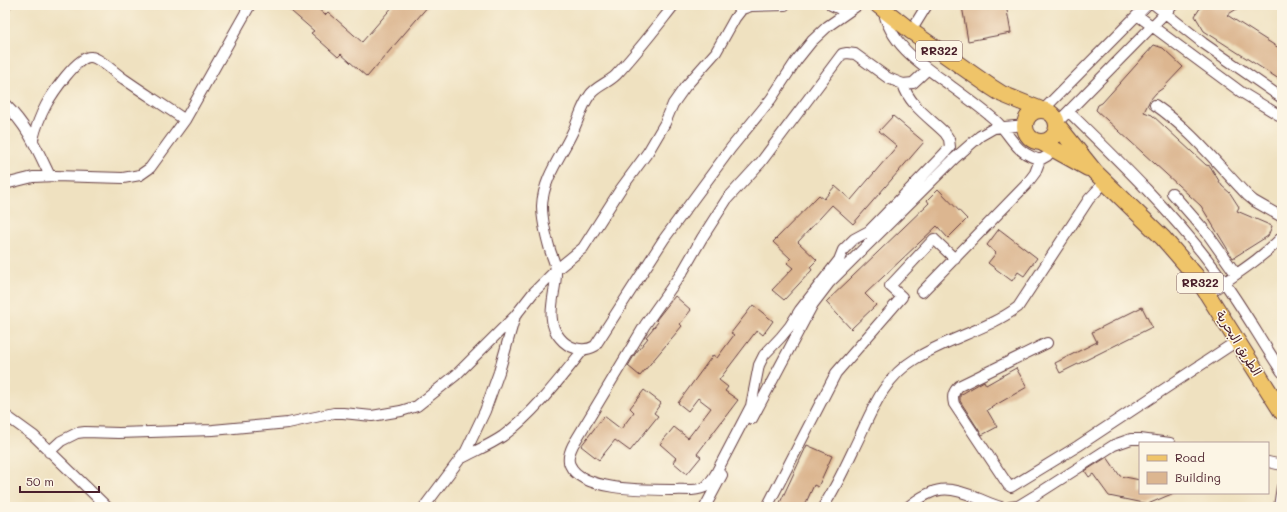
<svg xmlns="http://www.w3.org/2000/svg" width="1287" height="512" viewBox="0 0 1287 512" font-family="Mali,'Playpen Sans Arabic',sans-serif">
  <rect width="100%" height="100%" fill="#fcf5e5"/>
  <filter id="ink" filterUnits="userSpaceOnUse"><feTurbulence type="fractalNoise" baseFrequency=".025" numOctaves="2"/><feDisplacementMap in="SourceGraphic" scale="8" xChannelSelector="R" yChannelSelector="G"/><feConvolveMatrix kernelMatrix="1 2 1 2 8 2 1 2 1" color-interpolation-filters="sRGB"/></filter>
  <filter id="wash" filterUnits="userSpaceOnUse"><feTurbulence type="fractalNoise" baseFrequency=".012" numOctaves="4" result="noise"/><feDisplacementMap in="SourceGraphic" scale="16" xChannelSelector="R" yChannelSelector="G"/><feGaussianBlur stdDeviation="0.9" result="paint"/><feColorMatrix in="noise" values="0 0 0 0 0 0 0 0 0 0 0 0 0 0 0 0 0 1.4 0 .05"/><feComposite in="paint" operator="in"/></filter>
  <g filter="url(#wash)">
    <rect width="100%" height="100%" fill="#efe1c0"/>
    <g id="blocks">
      <path fill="#dcb690" d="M284,5H314L325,15L328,12L362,42L394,5H429L367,77L341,54L338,57L311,33L314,31Z
        M967,5H1006L1011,33L968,41L962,6Z
        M1202,5H1243L1227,15L1282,50V81L1204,31L1195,16Z
        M1154,45L1163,48L1183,67L1163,88L1156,93L1150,100L1144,112L1152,115L1206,165L1210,166L1222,186L1230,193L1239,207L1237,211L1272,226L1268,236L1233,258L1201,206L1096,110L1098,105L1102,103Z
        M893,116L924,142L853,224L832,205L798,242L817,260L810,267L812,270L784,300L772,290L793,268L787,263L791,259L773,242L819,195L824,199L835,186L851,200L897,146L879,131Z
        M938,189L967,219L948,238L937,226L865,294L876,305L851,329L826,302L929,203L927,200Z
        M999,229L1037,258L1024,276L1018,272L1012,281L988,263L996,253L987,245Z
        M675,296L691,310L680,324L682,326L640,376L628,366L635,354L648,338L646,337L658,322L656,320Z
        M753,305L773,321L763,335L757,330L719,380L728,387L725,391L738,400L697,454L701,457L687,474L673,462L676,458L660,444L674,427L688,438L711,408L698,398L688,411L678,403L713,355L717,358L734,335L731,333Z
        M1142,307L1152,327L1060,373L1055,363L1097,342L1092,332Z
        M1016,368L1027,387L987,410L997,427L982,435L960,401V395L984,381L986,385Z
        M644,390L661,403L654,413L658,416L630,451L615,440L599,460L581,446L604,416L621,429L634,412L630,408Z
        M807,445L832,456L818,487L814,485L804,507H778Z
        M1107,457L1120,476L1140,480V493H1174L1148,504L1109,496L1093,474L1089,477L1085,471Z"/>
    </g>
  </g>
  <g filter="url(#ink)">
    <use href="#blocks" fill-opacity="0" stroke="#633c41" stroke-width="1"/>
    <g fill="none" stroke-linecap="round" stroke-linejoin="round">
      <g stroke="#633c41" stroke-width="12">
        <path id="street" d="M674,5C655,29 637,53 616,75C608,83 595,87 590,95C582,105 579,119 573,131C562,155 543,178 542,206C542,221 546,236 550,250C552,257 556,264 556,271C557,292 543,319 560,338C568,348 583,353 595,346L664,239L731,148L771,99L796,61L812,41L828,26L858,5
          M831,5L842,10L851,9
          M1155,5L1203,43L1282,98
          M5,6L6,5
          M883,9C890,44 919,63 947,83C963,95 980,107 995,120C1003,127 1008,136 1015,144C1021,152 1031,157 1040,160L1047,156L1053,149
          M1137,15L1241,92L1282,117
          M911,31L927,5
          M903,84C909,105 930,118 945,133L949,139L950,147L943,155L869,231L854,239L843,250L839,260L800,310L790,326L781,337L764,355L759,365L751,406L715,475C708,486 706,489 692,490C664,489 583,495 570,465C567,459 570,451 573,445L645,325L683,271L702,238L727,199L761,162L842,54L847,53L855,54L888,78L903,84L913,83L927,70
          M5,104C28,127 36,147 50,176
          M1155,105C1191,130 1218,165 1248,196L1254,201L1282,217
          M1044,109L1147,5
          M1069,112C1118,160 1168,208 1210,263C1237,297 1258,336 1282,372
          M1057,123L1173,5
          M33,139C36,127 40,116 46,105C52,94 78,55 91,57C100,58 116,74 124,79C144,93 165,106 185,120
          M5,184L33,177L55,176L123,178L140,175L150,168L185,120L250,5
          M1172,193L1207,233L1236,274
          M922,292L1026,185L1035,173L1040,160
          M1208,294C1234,275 1259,261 1282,237
          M1047,343L959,386C953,392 952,396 954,404L1008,485L1011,487L1078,446L1237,341
          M5,415L34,436L107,507
          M752,419L813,304L829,283L955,158L980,136L994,128L1025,125
          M49,452L61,441L77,433L85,432L119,433L213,430L288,423L334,413H343L372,416L401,411L417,406L456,375L514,317
          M462,458C475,451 490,445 503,436C534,413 559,380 583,350
          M1268,462L1282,465
          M424,507L466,451L485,411L499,372L515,316L533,293L556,270L583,248L620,190L648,152L665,123L673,104L685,87L716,52L735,18L742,9L751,6L785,5
          M705,507L722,475
          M767,507L836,373L902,297L890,286L934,239L955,259
          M823,507C837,486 847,463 858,440C873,408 884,378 915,359C948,338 987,330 1018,307L1089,199L1105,182
          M908,507C934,486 948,485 977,498C985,501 993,505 1001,507
          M1010,507L1018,506L1036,495L1114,445L1131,439H1140L1170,443
          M1279,507L1282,487"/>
      </g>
      <g stroke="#633c41" stroke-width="18">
        <path id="primary" d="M878,5L911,31L991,87L1002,94L1039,109
          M1025 126a16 16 0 1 1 32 0a16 16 0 1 1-32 0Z
          M1058,126L1095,172L1163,238L1196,276L1282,412
          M1041,142L1088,168"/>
      </g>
      <use href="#street" stroke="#fff" stroke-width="10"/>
      <use href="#primary" stroke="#efc469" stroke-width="16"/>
    </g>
  </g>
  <g text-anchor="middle" stroke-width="3" stroke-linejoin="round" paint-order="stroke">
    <g fill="#fcf5e5" stroke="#7f5f63" stroke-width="1">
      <rect x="916" y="41" width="46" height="20" rx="3"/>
      <rect x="1177" y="273" width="46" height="20" rx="3"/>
    </g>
    <g font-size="12" font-weight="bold" fill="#4a1f2b">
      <text x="939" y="55">RR322</text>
      <text x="1200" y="287">RR322</text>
    </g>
    <g font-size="13" fill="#4a1f2b" stroke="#fcf5e5">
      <text transform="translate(1239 343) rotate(58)" y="5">الطريق البحرية</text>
    </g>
  </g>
  <rect width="1287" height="512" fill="none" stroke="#fcf5e5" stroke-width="20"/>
  <rect x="1139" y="442" width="130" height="52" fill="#fcf5e5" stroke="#b59f9b"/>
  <rect x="1147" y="455" width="20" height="6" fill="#efc469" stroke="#b59f9b"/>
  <text x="1175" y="462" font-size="12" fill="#4a1f2b">Road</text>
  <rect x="1147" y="472" width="20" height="12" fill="#dcb690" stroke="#b59f9b"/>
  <text x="1175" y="482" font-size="12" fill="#4a1f2b">Building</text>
  <path d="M20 486v6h79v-6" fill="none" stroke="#4a1f2b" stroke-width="2"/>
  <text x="26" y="486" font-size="12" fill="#4a1f2b" stroke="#fcf5e5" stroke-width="3" paint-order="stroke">50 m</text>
</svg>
